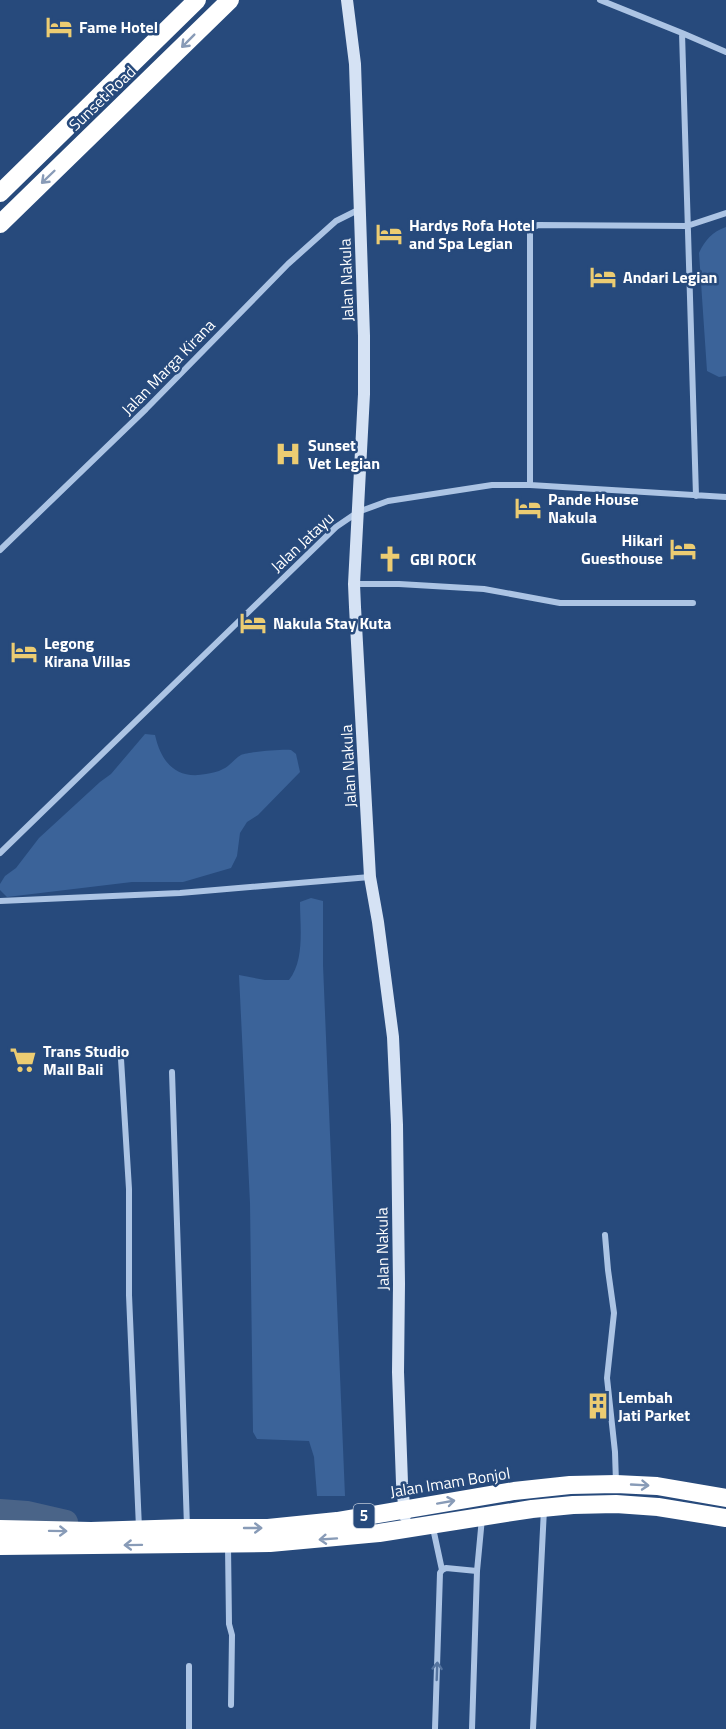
<svg xmlns="http://www.w3.org/2000/svg" width="726" height="1729" viewBox="0 0 726 1729" font-family="'Titillium Web',sans-serif">
  <rect width="100%" height="100%" fill="#274a7c"/>
  <path fill="#3b6399" d="M726,227V376L719,377L707,371L699,253C705,240 712,232 726,227Z
    M145,734L155,735C161,762 176,780 206,774C211,773 218,772 223,769C230,766 235,758 241,755C248,752 282,749 291,750L296,754L300,772L258,815L247,822L240,833L237,856L231,868L183,882H132L7,897L0,890V884L5,876L16,868L39,838L100,782L111,774Z
    M311,898L323,901V965L345,1496H317L314,1457L309,1441L257,1439L253,1432L250,1203L239,975L265,980H289C305,960 300,926 300,902Z"/>
  <g fill="none" stroke-linecap="round" stroke-linejoin="round">
    <path stroke="#4a6488" stroke-width="24" d="M0,1511L27,1513L66,1522"/>
    <path stroke="#acc4e4" stroke-width="6" d="M600,0L682,33L696,496
      M682,33L726,52
      M530,485V229L538,225L687,226L726,213
      M0,550L146,409L288,264L336,221L360,209
      M354,584H399L484,589L560,603H693
      M0,853L336,527L358,512L388,501L492,485H530L726,497
      M0,901L180,893L370,877
      M121,1059L129,1189V1295L139,1528
      M172,1072L187,1527
      M605,1235L608,1270L614,1313L607,1378L615,1452L616,1483
      M433,1528L442,1570L440,1573L435,1729
      M228,1546L229,1624L232,1635L231,1705
      M442,1570L446,1568L477,1571
      M189,1729V1666
      M472,1729L477,1571L482,1518
      M533,1729L544,1509"/>
    <path stroke="#d5e2f4" stroke-width="12" d="M347,0L355,64L364,336V394L354,584L355,607L370,877L378,922L393,1037L397,1125L399,1284L398,1372L402,1483L405,1516"/>
    <path stroke="#fff" stroke-width="18" d="M0,193L197,0
      M0,224L230,0
      M0,1529L91,1531L187,1528H268L337,1521L514,1491L570,1485L616,1484L657,1486L726,1498
      M0,1546L270,1543L379,1533L532,1509L573,1505L616,1504L658,1507L726,1518"/>
  </g>
  <defs><path id="oneway-shaft" d="M-6 0H5M1.5-3L5.5 0L1.5 3" fill="none" stroke-width="1.6" stroke-linecap="round" stroke-linejoin="round" transform="scale(1.5)"/></defs>
  <g stroke="#889bb7">
    <use href="#oneway-shaft" transform="translate(188 41) rotate(135)"/>
    <use href="#oneway-shaft" transform="translate(48 177) rotate(136)"/>
    <use href="#oneway-shaft" transform="translate(640 1485) rotate(3)"/>
    <use href="#oneway-shaft" transform="translate(446 1502) rotate(-10)"/>
    <use href="#oneway-shaft" transform="translate(253 1528)"/>
    <use href="#oneway-shaft" transform="translate(58 1531) rotate(1)"/>
    <use href="#oneway-shaft" transform="translate(328 1539) rotate(176)"/>
    <use href="#oneway-shaft" transform="translate(133 1545) rotate(179)"/>
  </g>
  <use stroke="#5675a0" href="#oneway-shaft" transform="translate(437 1671) rotate(-88)"/>
  <defs>
    <g id="hotel-bare" transform="scale(2.07)"><path d="M-6-4.5h1.5V1H6V5H4.5V3h-9V5H-6ZM-4 0a1.8 1.8 0 1 1 3.6 0ZM.5 0V-2.5h3Q6-2.5 6 0Z" fill="#eccc72" stroke="#274a7c" stroke-width="2.5" paint-order="stroke"/></g>
    <g id="hospital-bare" transform="scale(2.07)"><path d="M-5-5h3v3.5h4V-5h3V5h-3V1.5h-4V5h-3Z" fill="#eccc72" stroke="#274a7c" stroke-width="2.5" paint-order="stroke"/></g>
    <g id="church-bare" transform="scale(2.07)"><path d="M-1.2-6h2.4v3.5h3.3v2.4h-3.3V6h-2.4V-.1h-3.3v-2.4h3.3Z" fill="#eccc72" stroke="#274a7c" stroke-width="2.5" paint-order="stroke"/></g>
    <g id="supermarket-bare" transform="scale(2.07)"><path d="M-6-5.5h2.5l.6 2H6L4.5 2H-2.5L-4.4-4H-6ZM-1.5 3.2a1.3 1.3 0 1 0 .1 0ZM3 3.2a1.3 1.3 0 1 0 .1 0Z" fill="#eccc72" stroke="#274a7c" stroke-width="2.5" paint-order="stroke"/></g>
    <g id="building-bare" transform="scale(2.07)"><path d="M-4-6H4V6H1V3H-1V6H-4ZM-2.5-4.3h1.7v1.8h-1.7ZM.8-4.3h1.7v1.8H.8ZM-2.5-1h1.7V.8h-1.7ZM.8-1h1.7V.8H.8Z" fill="#eccc72" stroke="#274a7c" stroke-width="2.5" paint-order="stroke"/></g>
  </defs>
  <g fill-rule="evenodd">
    <use href="#hotel-bare" x="59" y="27"/>
    <use href="#hotel-bare" x="389" y="234"/>
    <use href="#hotel-bare" x="603" y="277"/>
    <use href="#hospital-bare" x="288" y="454"/>
    <use href="#hotel-bare" x="528" y="508"/>
    <use href="#hotel-bare" x="683" y="549"/>
    <use href="#church-bare" x="390" y="559"/>
    <use href="#hotel-bare" x="253" y="623"/>
    <use href="#hotel-bare" x="24" y="652"/>
    <use href="#supermarket-bare" x="23" y="1060"/>
    <use href="#building-bare" x="598" y="1406"/>
  </g>
  <g text-anchor="middle" stroke-width="5" stroke-linejoin="round" paint-order="stroke">
    <rect fill="#274a7c" stroke="#bec9d8" stroke-width="1.5" x="353.5" y="1504" width="21" height="24" rx="4.5"/>
    <g font-size="15" font-weight="bold" fill="#fff">
      <text x="364" y="1521">5</text>
    </g>
    <g font-size="16" font-weight="bold" fill="#fff" stroke="#274a7c" text-anchor="start">
      <text x="79" y="33">Fame Hotel</text>
      <text x="409" y="231">Hardys Rofa Hotel<tspan x="409" dy="18">and Spa Legian</tspan></text>
      <text x="623" y="283">Andari Legian</text>
      <text x="308" y="451">Sunset<tspan x="308" dy="18">Vet Legian</tspan></text>
      <text x="548" y="505">Pande House<tspan x="548" dy="18">Nakula</tspan></text>
      <text x="663" y="546" text-anchor="end">Hikari<tspan x="663" dy="18">Guesthouse</tspan></text>
      <text x="410" y="565">GBI ROCK</text>
      <text x="273" y="629">Nakula Stay Kuta</text>
      <text x="44" y="649">Legong<tspan x="44" dy="18">Kirana Villas</tspan></text>
      <text x="43" y="1057">Trans Studio<tspan x="43" dy="18">Mall Bali</tspan></text>
      <text x="618" y="1403">Lembah<tspan x="618" dy="18">Jati Parket</tspan></text>
    </g>
    <g font-size="16" fill="#fff" stroke="#274a7c">
      <text transform="translate(102 98) rotate(-44)" y="6">Sunset Road</text>
      <text transform="translate(346 280) rotate(-92)" y="6">Jalan Nakula</text>
      <text transform="translate(168 367) rotate(-46)" y="6">Jalan Marga Kirana</text>
      <text transform="translate(302 542) rotate(-43)" y="6">Jalan Jatayu</text>
      <text transform="translate(348 766) rotate(-93)" y="6">Jalan Nakula</text>
      <text transform="translate(382 1249) rotate(-91)" y="6">Jalan Nakula</text>
      <text transform="translate(450 1482) rotate(-9)" y="6">Jalan Imam Bonjol</text>
    </g>
  </g>
</svg>
